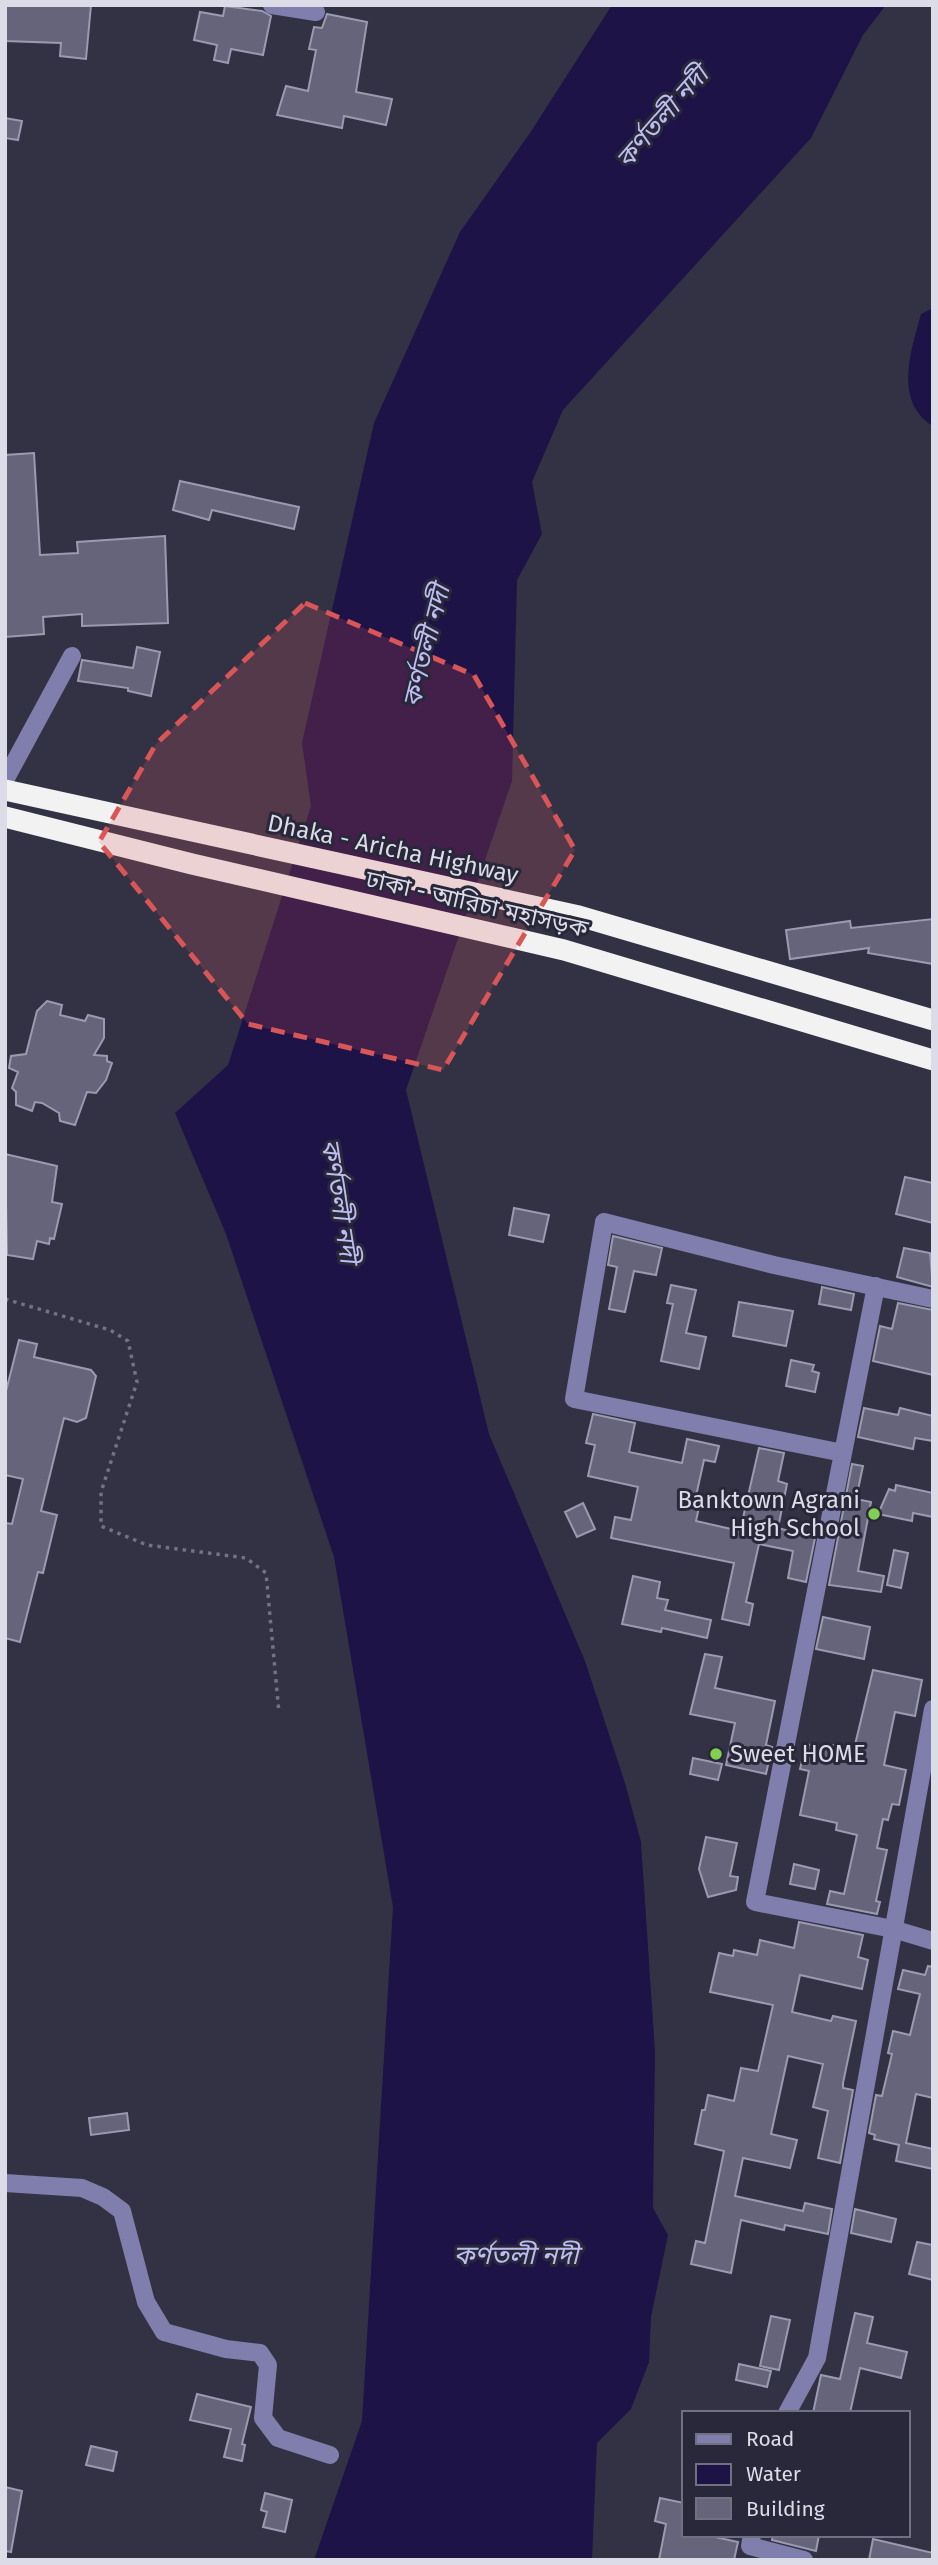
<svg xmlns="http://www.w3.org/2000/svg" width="938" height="2565" viewBox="0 0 938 2565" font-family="'Fira Sans','Noto Sans Bengali',sans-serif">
  <rect width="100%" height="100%" fill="#333245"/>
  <path fill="#1d1347" d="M612,5H886L863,35L811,138L563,410L532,482L542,534L517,580L512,781L406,1090L489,1434L585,1661L625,1783L641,1842L655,2052L653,2208L668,2235L651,2317L649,2362L631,2409L597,2443L592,2560H314L362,2421L393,1907L334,1557L226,1234L175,1113L228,1065L311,806L302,743L374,423L460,232L530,133Z
    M933,308V426C893,402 911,350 921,314Z"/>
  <path fill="#65647a" stroke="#9a9ab0" stroke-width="2" d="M5,5H91L86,59L60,56L61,43L5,41Z
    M225,6L262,11L271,16L263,55L231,49L228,63L214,60L217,45L194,40L200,12L223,16Z
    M327,14L367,22L356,92L392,99L386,125L344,116L342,128L277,115L286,86L308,91L316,50L309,49L314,27L322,28Z
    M5,118L22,121L18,140L5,138Z
    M34,453L40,555L78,553L77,542L165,536L168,623L82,626V614L43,617L44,634L5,637V455Z
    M180,481L299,507L294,529L212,510L209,520L173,510Z
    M137,647L160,652L151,696L128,691V688L78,681L82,660L133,668Z
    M933,919V964L868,953L869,948L790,959L786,930L850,921L851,928Z
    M47,1001L62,1005L60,1015L85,1021L88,1015L104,1019V1038L94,1055L107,1056V1061L112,1063L106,1080L96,1093L87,1092L75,1125L60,1121L59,1113L42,1103L35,1102L32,1111L16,1105V1092L12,1088L18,1072L9,1068L11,1056L26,1054L37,1011Z
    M5,1154L57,1166L52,1202L62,1204L54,1239L50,1238L49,1244L37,1241L33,1259L7,1255Z
    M905,1177L933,1183V1223L896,1214Z
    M514,1208L549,1215L543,1242L509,1235Z
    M613,1236L662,1248L656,1275L634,1271L625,1312L609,1309L617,1267L608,1265Z
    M904,1248L930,1253L933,1287L897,1277Z
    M671,1285L696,1290L686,1333L706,1337L699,1369L661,1361L673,1304L667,1303Z
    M822,1287L854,1294L851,1310L819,1304Z
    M739,1302L793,1311L786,1346L733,1336Z
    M898,1303L933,1310V1375L873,1361L880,1326L892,1329Z
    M19,1340L37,1344L34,1357L91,1370L96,1376L86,1418L77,1422L64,1418L41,1511L57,1515L43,1573L38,1572L20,1642L5,1638V1523L12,1524L23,1479L5,1475V1395Z
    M791,1360L814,1365L812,1371L819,1373L815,1392L786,1386Z
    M864,1408L898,1415L900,1408L933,1416V1441L915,1438L913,1449L858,1437Z
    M593,1414L635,1423L629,1452L682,1463L687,1439L719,1446L715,1462L704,1460L694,1505L699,1507L696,1521L740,1531L759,1448L784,1453L778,1481L787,1484L778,1528L815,1538L806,1582L788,1578L793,1551L759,1544L746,1602L753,1604L749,1625L722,1619L734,1563L611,1538L615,1517L631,1520L638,1487L588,1476L595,1445L586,1443Z
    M852,1464L863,1466L856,1499L871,1502L858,1571L884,1576L881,1592L829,1585Z
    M896,1485L933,1493V1517L913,1513L912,1521L878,1514L889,1489L895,1491Z
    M583,1503L595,1529L577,1537L565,1512Z
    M894,1550L908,1553L901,1588L887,1585Z
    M633,1576L660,1582L657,1598L668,1600L665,1610L711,1620L707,1638L662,1628L661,1632L622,1624Z
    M823,1617L870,1627L864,1659L816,1649Z
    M705,1654L722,1657L715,1688L775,1701L766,1745L772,1747L766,1774L726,1765L735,1723L690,1714Z
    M873,1670L922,1680L915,1716L895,1712L884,1765L906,1770L899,1805L892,1804L888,1820L883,1819L877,1848L887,1850L876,1901L880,1902L877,1914L827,1904L830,1891L844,1894L857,1835L836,1830L837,1823L800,1815L809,1771L800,1769L806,1744L830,1749L831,1745L854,1749Z
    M693,1758L722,1764L718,1780L690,1774Z
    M706,1837L737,1843L730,1876L738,1877L736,1890L708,1897L699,1869Z
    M794,1864L819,1870L815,1889L790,1884Z
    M799,1922L863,1935L858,1957L868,1960L862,1989L800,1975L792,2012L831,2021L833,2016L856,2021L843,2083V2088L853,2090L840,2163L818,2158L828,2111L813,2107L823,2064L788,2056L771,2134L797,2140L790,2168L743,2158L735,2196L803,2211L805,2203L832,2209L828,2234L785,2225L784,2230L741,2220L731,2273L691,2264L696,2241L705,2243L724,2151L695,2144L702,2110H705L708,2095L734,2101L741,2068L758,2071L773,2005L710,1992L719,1953L733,1956L734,1950L757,1955L760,1940L794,1948Z
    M928,1966L933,1967V2098L916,2094L906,2143L933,2149V2169L896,2161L899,2145L874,2139L875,2135L869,2133L876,2095L882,2096L892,2054L888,2053L893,2031L910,2035L920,1994L898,1989L903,1970L925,1975Z
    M127,2113L129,2130L91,2135L89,2118Z
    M855,2209L896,2219L891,2242L851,2233Z
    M917,2242L933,2245V2280L909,2274Z
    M855,2313L873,2317L867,2343L907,2352L901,2378L860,2368L850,2413H813L821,2375L840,2379Z
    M771,2316L790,2320L779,2370L760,2366Z
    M739,2364L771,2371L767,2387L736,2380Z
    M197,2394L251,2407L242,2444L245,2445L242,2461L224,2457L231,2429L190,2420Z
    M91,2446L117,2452L113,2471L86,2465Z
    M5,2487L22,2491L11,2552L5,2551Z
    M265,2493L292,2500L285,2532L263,2527L267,2512L261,2510Z
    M660,2498L684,2503V2535H706L738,2542L734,2560H659L666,2524L655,2521Z
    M773,2535H819L816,2551L772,2540Z
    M873,2539L933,2553V2560H869Z"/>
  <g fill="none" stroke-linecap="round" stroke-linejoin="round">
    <path stroke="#737282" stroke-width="3.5" stroke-dasharray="3.5 5" stroke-linecap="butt" d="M5,1299L110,1330L128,1341L137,1382L101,1492V1526L147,1545L246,1558L266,1573L279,1713"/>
    <path stroke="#807eac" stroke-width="18" d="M272,5L316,12
      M5,780L72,656
      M933,1299L774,1265L604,1222L574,1399L843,1453L755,1902L893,1929L933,1941
      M843,1453L876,1286
      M5,2183L82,2188L103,2197L122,2211L146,2302L164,2332L226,2349L260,2353L268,2365L263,2418L278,2438L330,2455
      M787,2413L817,2358L933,1709
      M752,2535L750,2546L804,2560"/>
    <path stroke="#f2f2f2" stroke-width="21" d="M5,790L579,916L933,1020
      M5,817L192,864L564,950L933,1060"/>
  </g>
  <path fill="#d85558" fill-opacity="0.2" stroke="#d85558" stroke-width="5" stroke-dasharray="14 9" stroke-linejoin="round" d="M305,603L474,675L575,850L443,1070L248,1024L99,842L156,744Z"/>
  <g fill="#81d051" stroke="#29283a" stroke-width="2.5">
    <circle cx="874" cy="1514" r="7"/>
    <circle cx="716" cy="1754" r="7"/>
  </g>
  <g text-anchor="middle" stroke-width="6" stroke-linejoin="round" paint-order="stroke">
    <g font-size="24" fill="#dcdce8" stroke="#29283a">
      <text transform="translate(393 849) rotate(12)" y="8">Dhaka - Aricha Highway</text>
      <text transform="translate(477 904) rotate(13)" y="8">ঢাকা - আরিচা মহাসড়ক</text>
    </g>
    <g font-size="24" fill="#dcdce8" stroke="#29283a" text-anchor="end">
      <text x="860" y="1508">Banktown Agrani<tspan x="860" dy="28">High School</tspan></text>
      <text x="730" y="1762" text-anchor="start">Sweet HOME</text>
    </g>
    <g font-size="26" font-style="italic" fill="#bebdf2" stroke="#29283a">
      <text transform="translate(662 117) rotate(-49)" y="9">কর্ণতলী নদী</text>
      <text transform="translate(426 646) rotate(-76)" y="9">কর্ণতলী নদী</text>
      <text transform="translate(340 1201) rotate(81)" y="9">কর্ণতলী নদী</text>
      <text x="516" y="2264">কর্ণতলী নদী</text>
    </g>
  </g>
  <rect width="938" height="2565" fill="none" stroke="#dcdce8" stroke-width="14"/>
  <rect x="682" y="2411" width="228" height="126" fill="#29283a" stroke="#717080" stroke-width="2"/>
  <rect x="696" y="2434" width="35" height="10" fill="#807eac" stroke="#717080" stroke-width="2"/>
  <text x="746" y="2446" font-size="21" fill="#dcdce8">Road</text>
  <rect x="696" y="2464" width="35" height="21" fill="#1d1347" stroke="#717080" stroke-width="2"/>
  <text x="746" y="2481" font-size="21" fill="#dcdce8">Water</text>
  <rect x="696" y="2498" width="35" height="21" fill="#65647a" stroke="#717080" stroke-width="2"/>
  <text x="746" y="2516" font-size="21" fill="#dcdce8">Building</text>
</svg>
